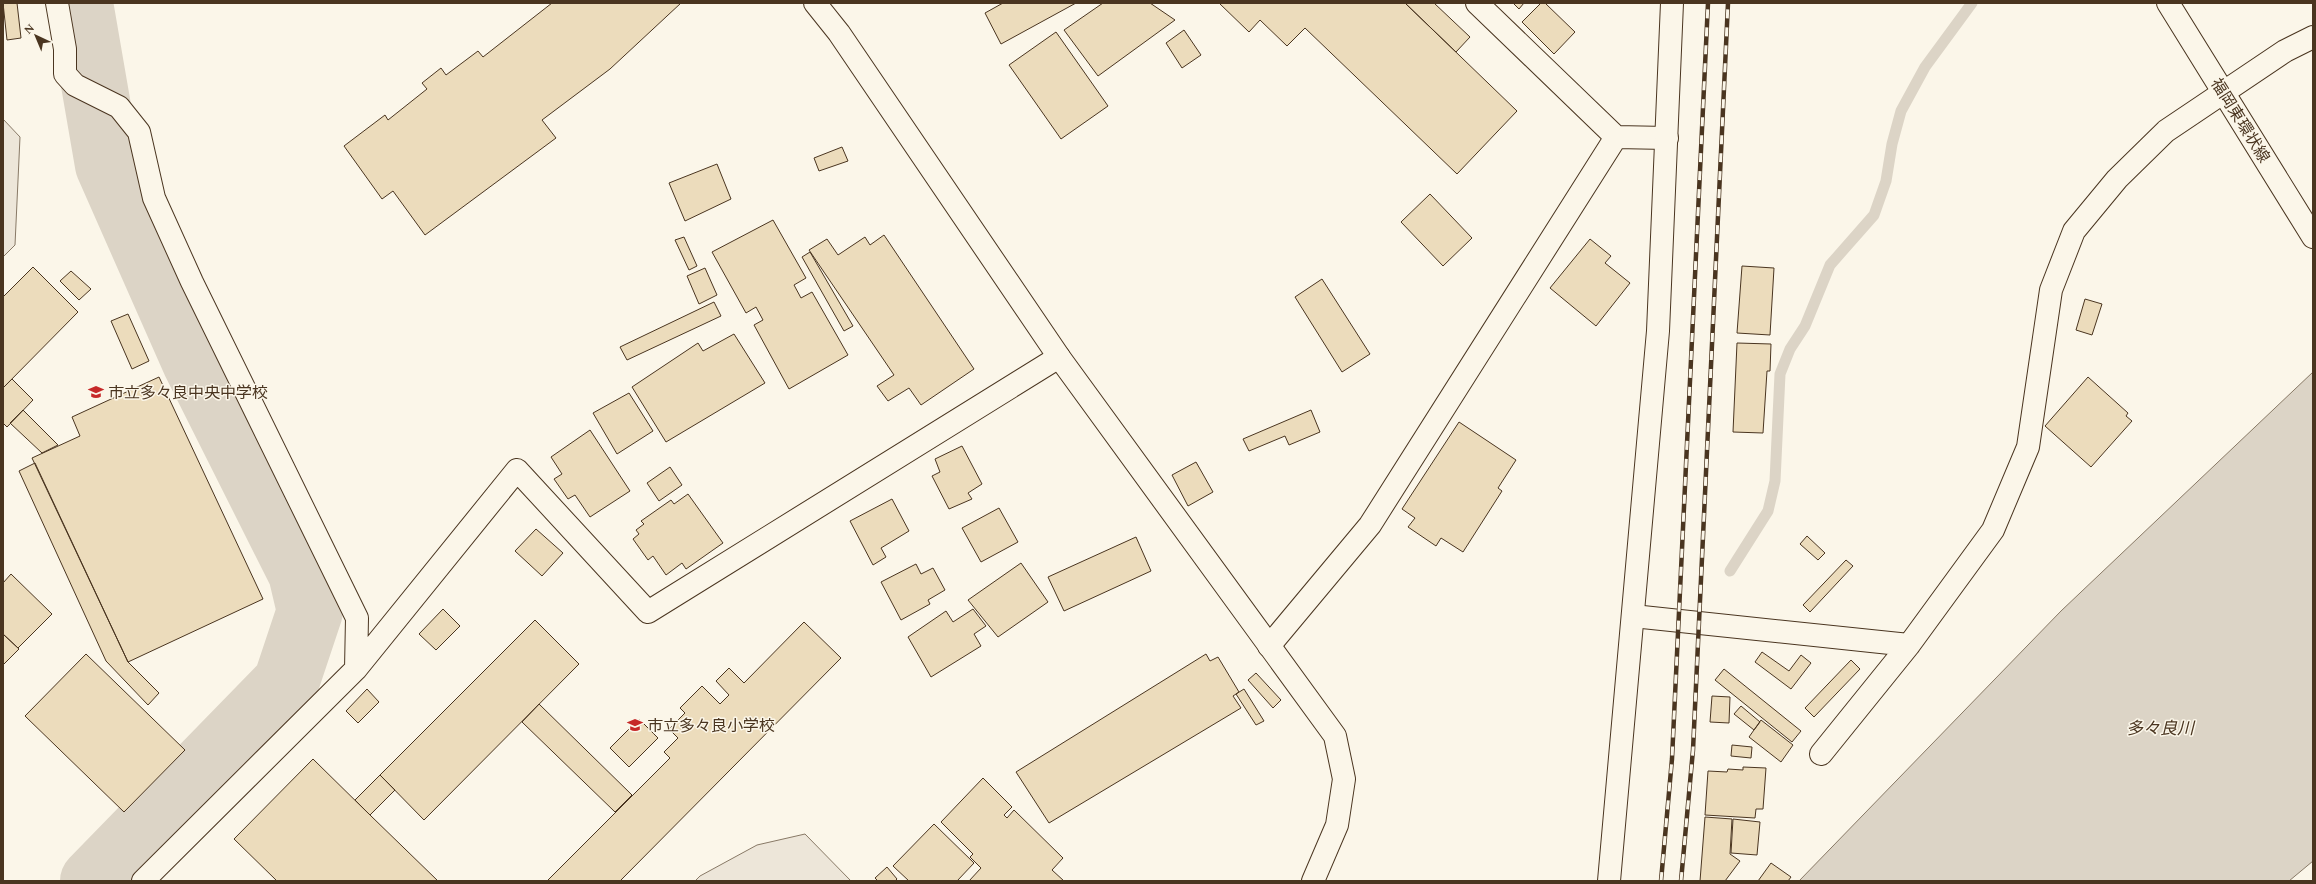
<svg xmlns="http://www.w3.org/2000/svg" width="2316" height="884" viewBox="0 0 2316 884" font-family="Spectral,'Noto Sans JP',serif">
  <rect width="100%" height="100%" fill="#fbf6e9"/>
  <path fill="#ede6d9" stroke="#887966" d="M3,119L20,137L15,245L3,257Z
    M805,834L851,881H695L700,876L757,845Z"/>
  <path fill="#dcd4c6" stroke="#887966" d="M2313,372V861L2289,881H1799L2061,611Z"/>
  <g fill="none" stroke-linecap="round" stroke-linejoin="round">
    <path stroke="#dcd4c6" stroke-width="11" d="M1730,571L1768,511L1775,481L1780,374L1790,349L1805,326L1830,265L1874,215L1886,181L1892,144L1901,111L1925,67L1972,3"/>
    <path stroke="#dcd4c6" stroke-width="66" d="M80,3L108,165L195,362L301,573L310,611L286,683L93,881"/>
  </g>
  <path fill="#ecdcbc" stroke="#4a3520" d="M3,3H17L21,38L7,40Z
    M552,3H681L610,69L542,120L556,138L425,235L393,191L382,199L344,146L385,115L388,120L427,89L422,83L441,68L446,75L478,51L483,57Z
    M1003,3H1076L1001,44L985,13Z
    M1103,3H1150L1175,20L1098,76L1064,30Z
    M1219,3H1405L1517,111L1457,174L1305,28L1287,46L1260,20L1249,32Z
    M1405,3H1434L1470,37L1456,52Z
    M1513,3H1524L1519,9Z
    M1541,3H1545L1575,32L1554,54L1522,22Z
    M1184,30L1201,55L1182,68L1166,43Z
    M1056,32L1108,106L1061,139L1009,65Z
    M842,147L848,161L819,171L814,158Z
    M717,164L731,199L685,221L669,183Z
    M1430,194L1472,238L1443,266L1401,222Z
    M773,220L806,278L794,285L801,298L812,292L848,355L789,389L754,325L763,320L756,307L746,313L712,252Z
    M884,235L974,369L921,405L909,388L888,401L877,386L894,375L809,250L827,239L838,255L865,237L870,245Z
    M684,237L697,266L689,270L675,240Z
    M1590,239L1611,256L1605,263L1630,283L1596,326L1550,288Z
    M810,252L853,326L844,331L802,257Z
    M1742,266L1774,268L1770,335L1737,333Z
    M33,267L78,312L3,388V297Z
    M705,268L717,295L699,304L687,276Z
    M71,271L91,289L79,300L60,281Z
    M1322,279L1370,354L1342,372L1295,297Z
    M2085,299L2102,304L2092,335L2076,330Z
    M714,302L721,316L627,360L620,347Z
    M128,314L149,361L132,369L111,321Z
    M734,334L765,383L666,442L632,387L698,343L703,351Z
    M1737,343L1771,344L1770,371H1767L1763,433L1733,432Z
    M159,377L263,599L128,662L32,458L80,436L72,417Z
    M2088,377L2128,413L2126,416L2132,421L2091,467L2045,426Z
    M12,379L33,400L7,427L3,423V388Z
    M629,393L653,431L617,454L593,413Z
    M23,410L58,445L42,453L10,423Z
    M1311,410L1320,432L1289,445L1285,436L1249,451L1243,439Z
    M1459,422L1516,460L1498,488L1502,491L1463,552L1441,538L1436,546L1408,527L1415,518L1402,509Z
    M590,430L630,491L590,517L575,495L568,499L554,479L562,474L551,457Z
    M962,446L982,484L968,493L972,499L949,509L932,476L940,472L935,459Z
    M1196,462L1213,492L1188,506L1172,475Z
    M35,463L128,662L159,693L148,705L106,661L19,471Z
    M670,467L682,485L659,501L647,483Z
    M688,494L723,543L686,569L682,563L666,575L653,556L648,560L633,539L639,534L636,530L644,524L641,521L671,500L674,504Z
    M892,499L909,531L881,548L886,557L873,565L850,521Z
    M999,508L1018,542L981,562L962,528Z
    M536,529L563,553L542,576L515,551Z
    M1807,536L1825,553L1818,560L1800,544Z
    M1136,537L1151,571L1064,611L1048,577Z
    M1846,560L1853,566L1810,612L1803,605Z
    M1021,563L1048,602L998,637L968,600Z
    M916,564L921,574L933,568L945,590L928,600L930,604L901,620L881,582Z
    M11,574L52,614L18,648L3,634V583Z
    M443,609L460,626L436,650L419,634Z
    M973,609L986,626L974,634L981,646L931,677L908,637L946,611L953,622Z
    M535,620L579,664L424,820L380,775Z
    M804,622L841,658L620,881H547L670,758L664,752L678,738L669,729L685,713L680,708L702,686L720,704L729,695L716,681L729,668L744,683Z
    M3,634L19,649L3,665Z
    M1762,652L1789,671L1801,655L1811,663L1791,689L1755,662Z
    M86,654L185,750L124,812L25,716Z
    M1206,654L1210,661L1218,657L1239,692L1233,696L1241,708L1049,823L1016,772Z
    M1851,660L1860,669L1814,717L1805,708Z
    M1724,669L1801,731L1792,742L1715,680Z
    M1256,673L1281,700L1273,708L1248,680Z
    M367,689L379,702L358,723L346,711Z
    M1244,689L1264,721L1256,725L1236,694Z
    M1712,696L1730,697L1729,723L1710,722Z
    M539,704L632,795L615,812L522,722Z
    M1741,706L1760,722L1754,730L1734,714Z
    M639,719L658,738L629,767L610,748Z
    M1761,720L1793,745L1781,762L1749,737Z
    M1732,745L1752,747L1751,758L1731,756Z
    M313,759L370,815L438,881H277L234,839Z
    M1743,767L1766,768L1763,809H1756L1755,818L1705,815L1708,771L1727,772L1728,769L1743,770Z
    M380,775L395,790L370,815L355,800Z
    M983,778L1012,807L1004,815L1007,818L1014,810L1063,858L1052,870L1064,881H969L981,868L970,857L973,854L941,822Z
    M1705,817L1732,819L1730,854L1740,861L1725,881H1700Z
    M1733,819L1760,822L1757,855L1731,853Z
    M934,824L974,863L957,881H909L893,866Z
    M1771,863L1791,877L1788,881H1758Z
    M887,867L897,879L895,881H878L875,878Z"/>
  <g fill="none" stroke-linecap="round" stroke-linejoin="round">
    <g stroke="#4a3520" stroke-width="24">
      <path id="minor" d="M57,3L65,49V74L75,85L119,107L139,132L154,198L192,282L357,618L356,669
        M1477,3L1616,137
        M1633,616L1909,645
        M1269,646L1370,525L1616,137L1667,138
        M1821,754L1909,645L1993,530L2028,447L2051,290L2074,231L2117,179L2166,131L2285,51L2313,37
        M143,881L356,669L517,470L648,612L1059,357"/>
    </g>
    <g stroke="#4a3520" stroke-width="24">
      <path id="tertiary" d="M815,3L839,33L1059,357L1335,736L1344,779L1337,825L1313,881
        M1609,881L1658,331L1672,3"/>
    </g>
    <g stroke="#4a3520" stroke-width="24">
      <path id="primary" d="M2168,3L2313,237"/>
    </g>
    <use href="#minor" stroke="#fbf6e9" stroke-width="22"/>
    <use href="#tertiary" stroke="#fbf6e9" stroke-width="22"/>
    <use href="#primary" stroke="#fbf6e9" stroke-width="22"/>
    <g stroke="#4a3520" stroke-width="4.5">
      <path id="rail" d="M1661,881L1672,759L1708,3
        M1681,881L1693,750L1728,3"/>
    </g>
    <use href="#rail" stroke="#fbf6e9" stroke-width="3" stroke-dasharray="9" stroke-linecap="butt"/>
  </g>
  <defs>
    <g id="school-bare" transform="scale(1.2)"><path d="M0-5L7-2L0 1L-7-2ZM-4 1L0 2.5L4 1V4Q0 6-4 4Z" fill="#c62828" stroke="#fbf6e9" stroke-width="2.5" paint-order="stroke"/></g>
  </defs>
  <g fill-rule="evenodd">
    <use href="#school-bare" x="96" y="392"/>
    <use href="#school-bare" x="635" y="725"/>
  </g>
  <g text-anchor="middle" stroke-width="3" stroke-linejoin="round" paint-order="stroke">
    <g font-size="16" fill="#4a3520" stroke="#fbf6e9">
      <text transform="translate(2241 120) rotate(58)" y="6">福岡東環状線</text>
    </g>
    <g font-size="16" fill="#4a3520" stroke="#fbf6e9" text-anchor="start">
      <text x="108" y="398">市立多々良中央中学校</text>
      <text x="647" y="731">市立多々良小学校</text>
    </g>
    <g font-size="17" font-style="italic" fill="#4a3520" stroke="#fbf6e9">
      <text x="2160" y="734">多々良川</text>
    </g>
  </g>
  <rect width="2316" height="884" fill="none" stroke="#4a3520" stroke-width="8"/>
  <g transform="translate(36 36) rotate(316)" stroke="#fbf6e9" stroke-width="3" paint-order="stroke">
  <path d="M0-3L7 15L0 10L-7 15Z" fill="#4a3520"/>
  <text y="-6" font-size="11" font-weight="bold" text-anchor="middle" fill="#4a3520">N</text>
  </g>
</svg>
